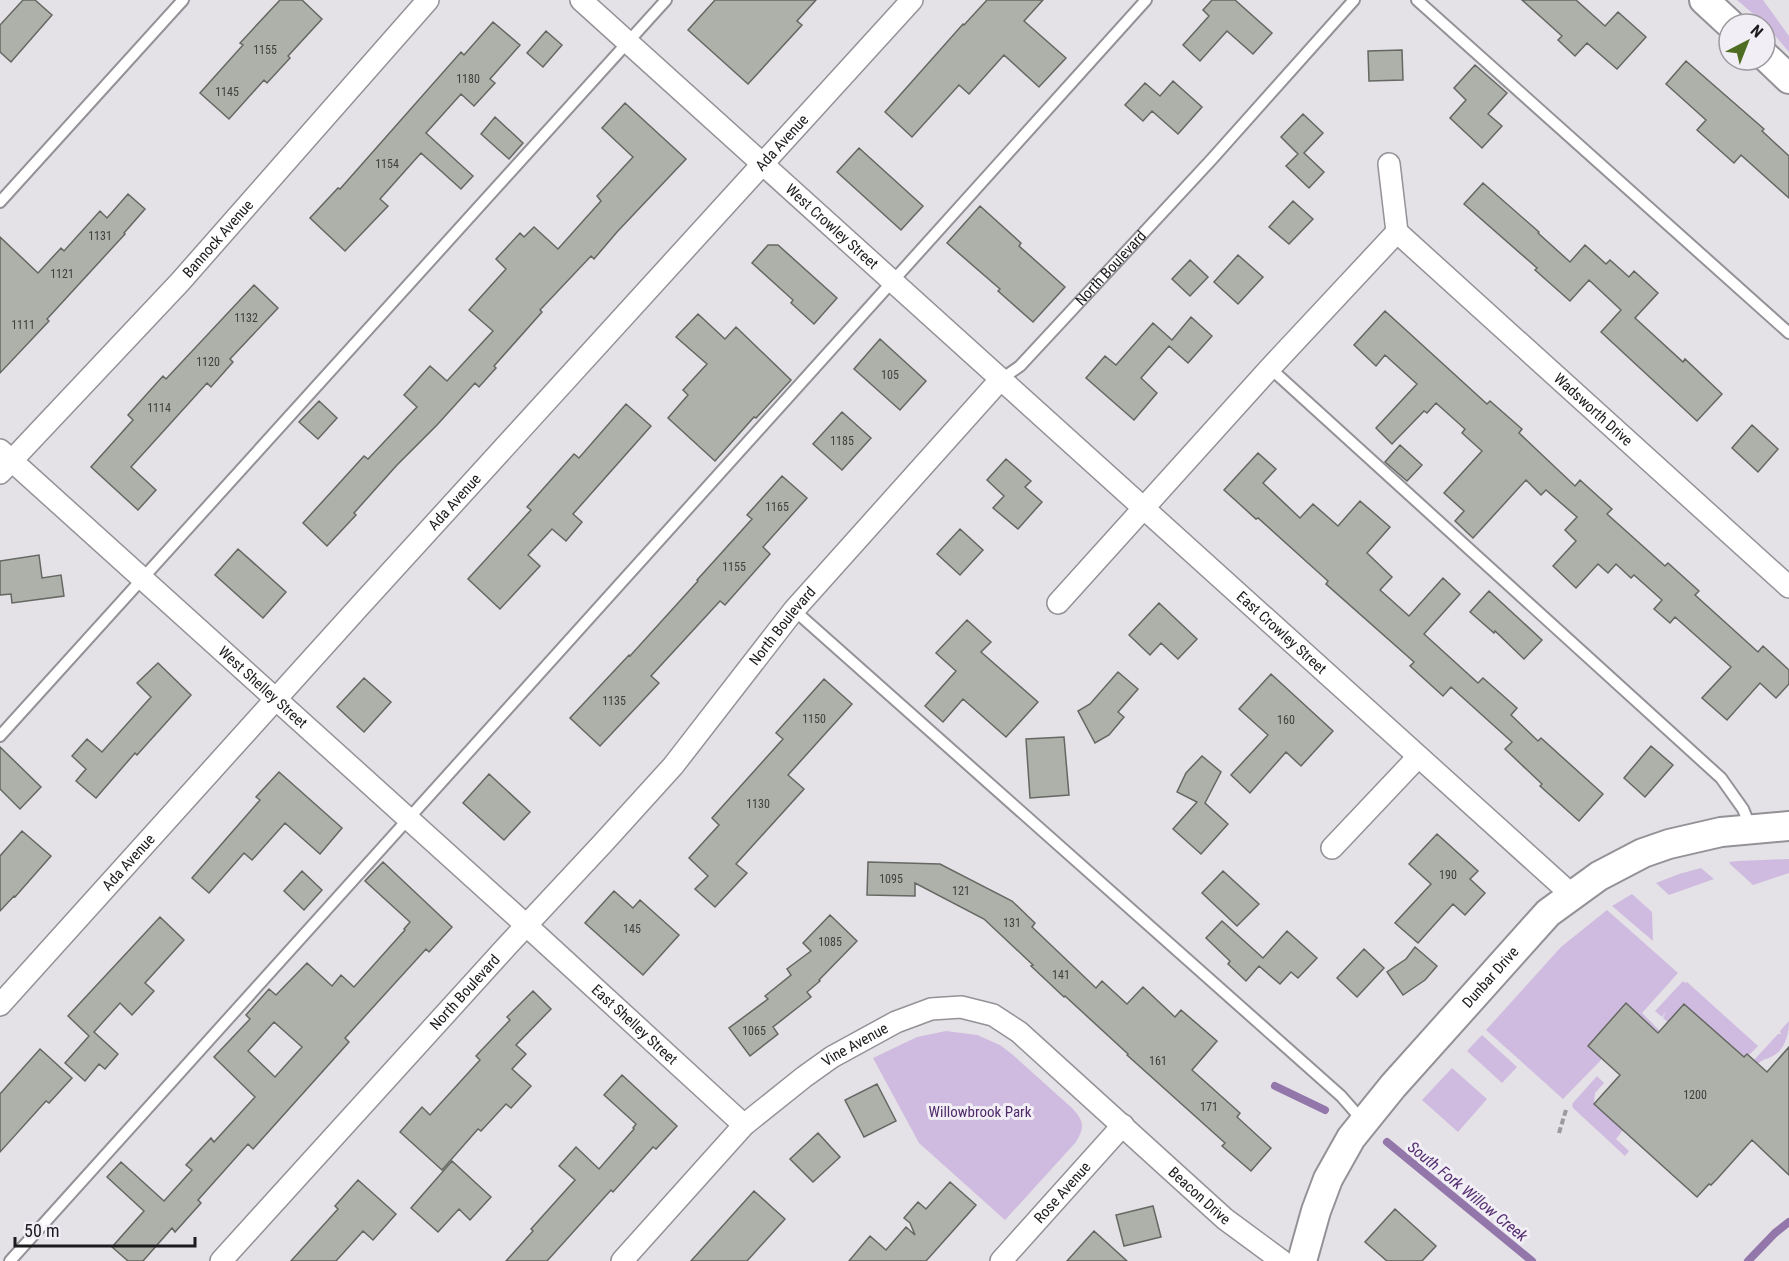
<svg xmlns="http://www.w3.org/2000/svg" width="1789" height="1261" viewBox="0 0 1789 1261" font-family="'Roboto Condensed',sans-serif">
  <rect width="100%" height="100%" fill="#e4e1e7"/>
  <path fill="#cfbbdf" d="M1737,0H1763L1789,36V52L1765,24Z
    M1789,859V873L1753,885L1730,864L1729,862L1738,861Z
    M1701,868L1714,879L1669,895L1656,883L1679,874Z
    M1632,894L1652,912L1653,941L1612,906Z
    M1607,910L1678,973L1642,1013L1660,1031L1658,1032L1626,1003L1588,1046L1602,1059L1601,1060L1563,1099L1486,1030L1561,947Z
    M1683,981L1685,983L1687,982L1758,1046L1749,1055L1747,1054L1744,1057L1684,1004L1668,1022L1663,1018L1666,1011L1662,1017L1655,1011Z
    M1789,1021C1789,1034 1785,1051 1771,1057C1766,1059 1762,1060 1757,1064L1754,1060L1778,1034H1781L1780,1031Z
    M946,1031L977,1035L1000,1045L1013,1055L1072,1108C1084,1121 1085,1127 1076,1142L1005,1220L919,1143L873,1058L917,1037Z
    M1482,1035L1517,1067L1502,1083L1467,1051Z
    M1452,1068L1487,1099L1458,1132L1422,1100Z
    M1597,1076L1604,1083L1595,1093L1594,1103L1623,1130L1616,1139L1629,1151L1625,1156L1573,1108L1572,1104Z"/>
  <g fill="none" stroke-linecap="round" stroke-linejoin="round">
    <path stroke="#9377aa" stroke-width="8" d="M1275,1086L1325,1110
      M1387,1142L1532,1261
      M1748,1261L1775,1233L1789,1222"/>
  </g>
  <path fill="#adb1aa" stroke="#656862" stroke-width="1.5" fill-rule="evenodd" d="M23,0H35L52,15L11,62L0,52V25Z
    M280,0H302L322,19L288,56L290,58L267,83L264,80L229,119L200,93L243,45L240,43Z
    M715,0H816L797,21L802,25L748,84L688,30Z
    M987,0H1043L1024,21L1066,58L1039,87L1004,55L969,94L959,85L912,137L885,112L963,24L964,25Z
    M1212,0H1235L1272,33L1253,54L1227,31L1200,61L1183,45L1209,16L1203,10Z
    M1522,0H1576L1605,26L1618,12L1646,37L1617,69L1587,43L1575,56L1558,40L1562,36Z
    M493,22L520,45L490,79L495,83L474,106L461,94L426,133L473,176L461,189L421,153L380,199L388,206L345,251L310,218L338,188L340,189L461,52L464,55Z
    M546,31L562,45L543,67L527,53Z
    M1402,50L1403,80L1369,81L1368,51Z
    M1686,61L1764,129L1762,131L1789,156V198L1741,155L1734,163L1697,130L1706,120L1666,84Z
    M1475,65L1507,93L1488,114L1502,126L1482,148L1450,118L1466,100L1454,88Z
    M1173,81L1202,107L1178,134L1152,111L1143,121L1125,105L1145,83L1160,96Z
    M625,103L686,159L617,232L594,259L591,256L540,310L542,312L494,366L496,368L479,387L475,383L437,425L397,465L354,513L356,515L327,546L303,523L364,456L368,459L417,407L404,395L430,366L447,381L493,331L469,310L506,269L496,259L520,233L524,237L534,227L558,249L601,201L597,196L633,157L602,128Z
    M1303,114L1323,133L1304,153L1324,172L1309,188L1286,166L1298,154L1281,137Z
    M495,117L523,143L509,159L481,134Z
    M859,148L923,206L901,230L837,172Z
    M1483,183L1539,232L1538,233L1570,262L1585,245L1606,264L1610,260L1629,277L1634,271L1658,293L1635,318L1683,362L1685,359L1722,394L1697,421L1601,332L1621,310L1589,280L1570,301L1535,270L1537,268L1464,204Z
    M128,194L145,209L124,233L125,234L47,319L49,321L0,373V237L38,273L61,248L64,251L100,211L107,218Z
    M1293,201L1313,219L1289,244L1269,227Z
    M980,206L1021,243L1019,246L1065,287L1033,322L998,291L1000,289L947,243Z
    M768,245H778L837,298L814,324L791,303L793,300L752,263Z
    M1238,255L1263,277L1238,304L1214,282Z
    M1190,260L1208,277L1190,296L1172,279Z
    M254,285L278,308L230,359L233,362L211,387L207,383L131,467L156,490L138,510L91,467L133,420L128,415L163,376L166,379Z
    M1385,311L1487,404L1490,401L1522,429L1519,433L1575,486L1580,480L1612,509L1607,514L1665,566L1668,563L1699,591L1695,595L1758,652L1763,646L1789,670V684L1776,698L1760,683L1727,720L1702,698L1731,667L1675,617L1670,623L1654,609L1662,600L1634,575L1631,578L1616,564L1608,573L1598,564L1576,588L1553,566L1576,541L1565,530L1577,517L1546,490L1541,495L1526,480L1473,538L1455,521L1464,511L1444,493L1482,451L1462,433L1465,429L1436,403L1427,413L1424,411L1392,444L1376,428L1417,384L1385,355L1376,366L1354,345Z
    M698,314L725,339L736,327L791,380L756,418L754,417L715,461L668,418L688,395L683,390L707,364L676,337Z
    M1191,317L1212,336L1188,363L1169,346L1141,378L1157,393L1134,420L1086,378L1105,356L1116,365L1153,323L1172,340Z
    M880,339L926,381L900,410L854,369Z
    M319,401L337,418L318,439L299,422Z
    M626,404L651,426L573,514L582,522L566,541L552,529L528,555L540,566L500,609L468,579L531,510L527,507L574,454L579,458Z
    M842,412L871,438L842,470L813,444Z
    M1752,425L1778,449L1758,472L1732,448Z
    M1400,445L1422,465L1407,481L1385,462Z
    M1258,453L1276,469L1263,483L1300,518L1313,504L1338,526L1360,501L1390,527L1367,553L1392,577L1380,590L1409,616L1443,578L1460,594L1424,634L1478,683L1483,678L1517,708L1511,715L1538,741L1541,738L1603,794L1579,821L1540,786L1542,784L1505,749L1512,742L1451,687L1443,696L1410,666L1414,662L1326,584L1328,581L1258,518L1256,519L1224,490Z
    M1006,459L1031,481L1025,487L1042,502L1018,529L993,508L1004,496L987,480Z
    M782,476L807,498L763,547L770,554L725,605L720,601L651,676L659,683L600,746L570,718L629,655L630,656L698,581L697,580L752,519L747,515Z
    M960,529L983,550L960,575L937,554Z
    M238,549L286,592L263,618L215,575Z
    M39,555L42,578L61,575L64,596L12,603L11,594L0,595V561Z
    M1489,591L1542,640L1524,659L1495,631L1494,633L1470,612Z
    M1159,603L1197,639L1178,659L1161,643L1150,655L1129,635Z
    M967,620L991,642L981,652L1038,702L1006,737L963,699L943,722L925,706L956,671L936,653Z
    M158,663L191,695L137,755L135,753L96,798L76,781L86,769L72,756L87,739L102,752L151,697L137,683Z
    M1118,672L1138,689L1118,712L1124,717L1109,735L1095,743L1078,711L1090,704Z
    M1271,674L1333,731L1301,766L1286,752L1250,793L1231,775L1268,735L1239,709Z
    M364,678L391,702L364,732L337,707Z
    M824,679L852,704L788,775L804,789L736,864L747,873L715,907L695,889L708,876L689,858L719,825L712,818L783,739L776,733Z
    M1064,737L1069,795L1030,798L1026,739Z
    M1651,746L1673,765L1645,797L1624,778Z
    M0,747L41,787L20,809L0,789Z
    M1202,756L1221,772L1205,803L1228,824L1201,854L1173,829L1197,802L1177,792L1186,773Z
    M279,772L342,828L320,854L285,823L252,860L244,853L209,893L192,878L260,800L256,797Z
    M489,774L530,812L504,840L463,803Z
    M22,831L51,856L15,897L14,896L0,911V856Z
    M1437,834L1478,871L1470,879L1485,893L1465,915L1453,904L1418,943L1395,923L1431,884L1409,864Z
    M383,862L452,927L429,952L426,949L345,1038L349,1042L253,1149L248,1144L198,1200L201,1203L175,1232L172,1228L143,1261H128L112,1247L144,1211L107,1177L121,1162L164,1201L192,1170L186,1165L211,1138L214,1142L255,1097L214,1057L250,1019L246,1015L269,989L276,995L307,963L332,986L341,975L354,987L405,930L404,929L410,922L365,881ZM274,1022L302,1047L275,1077L248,1051Z
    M868,862L940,864L1012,901L1035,923L1032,927L1096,988L1102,981L1127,1004L1143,987L1175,1017L1181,1010L1217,1041L1192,1070L1240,1113L1237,1117L1271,1148L1251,1171L1222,1146L1225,1143L1127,1055L1128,1054L1065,996L1064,997L1031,966L1033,965L984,919L915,883V896L867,895Z
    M302,871L322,890L304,910L284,891Z
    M1223,871L1259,904L1237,926L1202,893Z
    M614,891L633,908L640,900L679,935L643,975L585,923Z
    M830,915L857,941L819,980L820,981L807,992L811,997L773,1027L778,1034L750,1056L729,1028L768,999L765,996L791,975L787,969L811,951L803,943Z
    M160,917L184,940L145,983L154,991L132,1015L120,1003L94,1032L118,1054L105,1069L99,1064L85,1081L65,1063L89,1036L68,1016Z
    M1222,921L1263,958L1287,931L1317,958L1298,978L1291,972L1280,984L1259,966L1246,981L1228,964L1230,961L1206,938Z
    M1415,947L1437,966L1425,980L1403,995L1387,972L1406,959Z
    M1364,949L1384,968L1357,997L1337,978Z
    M533,991L551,1009L516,1045L526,1054L512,1069L531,1086L511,1108L506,1104L481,1131L478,1129L442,1170L400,1132L422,1107L430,1115L480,1060L476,1056L510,1020L507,1017Z
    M1626,1003L1658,1033L1684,1004L1744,1057L1747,1054L1767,1072L1789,1047V1175L1752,1140L1717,1179L1711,1185L1709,1184L1697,1197L1594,1104L1620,1075L1588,1046Z
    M40,1049L72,1078L49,1103L46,1101L0,1152V1094Z
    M622,1075L677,1126L656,1149L653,1147L613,1192L611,1190L547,1261H506L533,1231L531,1229L575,1180L559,1166L576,1147L599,1169L634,1129L633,1128L636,1124L604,1095Z
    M877,1084L896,1121L864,1137L845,1100Z
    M818,1133L840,1157L813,1182L790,1159Z
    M452,1161L491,1197L470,1220L459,1209L438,1232L411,1208Z
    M358,1180L396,1214L373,1240L363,1231L336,1261H291L338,1209L335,1206Z
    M950,1182L976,1205L926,1261H849L870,1236L886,1250L906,1227L915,1235L910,1223L904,1218L918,1202L926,1209Z
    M754,1191L785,1219L747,1261H691Z
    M1153,1206L1161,1237L1124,1246L1116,1215Z
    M1395,1209L1436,1246L1422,1261H1387L1365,1242Z
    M1094,1231L1127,1261H1067Z"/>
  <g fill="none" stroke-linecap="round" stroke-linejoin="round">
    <g stroke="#949197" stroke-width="14">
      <g id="lane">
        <path d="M1417,0L1789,333"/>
        <path d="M0,202L183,0"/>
        <path d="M1270,368L1721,778L1743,809L1751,828"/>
        <path id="s1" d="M1000,380L1020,366L1111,268L1212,159L1354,0"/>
        <path d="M794,610L1341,1096L1363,1121"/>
        <path d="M0,736L666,0"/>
        <path d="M10,1261L1146,0"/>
      </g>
    </g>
    <g stroke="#949197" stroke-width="24">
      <g id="street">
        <path id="s2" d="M581,0L1572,895"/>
        <path id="s3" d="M1389,164L1397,232L1789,587"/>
        <path id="s4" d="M0,450L526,925L744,1125"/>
        <path id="s5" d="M0,473L180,282L428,0"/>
        <path d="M1058,603L1270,368L1397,232"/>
        <path d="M1332,848L1418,757"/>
        <path id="s6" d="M0,1005L357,609L912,0"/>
        <path id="s7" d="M221,1261L507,946L604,842L673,766L794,610L1000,380"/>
        <path id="s8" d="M622,1261L744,1125L804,1077L832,1057L896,1022L931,1009L961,1007L993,1015L1019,1032L1225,1219L1282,1261"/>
        <path id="s9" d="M1001,1261L1123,1125"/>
      </g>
    </g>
    <g stroke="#949197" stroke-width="32">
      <g id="secondary">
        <path d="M1704,0L1730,24"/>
        <path d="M1765,56L1789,79"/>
        <path id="s10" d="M1302,1261L1316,1211L1328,1179L1351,1138L1393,1086L1548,913L1599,876L1643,853L1669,844L1721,832L1789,826"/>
      </g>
    </g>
    <path stroke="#9d9a9f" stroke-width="4" stroke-dasharray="6 3" stroke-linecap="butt" d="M1559,1133L1566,1110"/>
    <use href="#lane" stroke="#fff" stroke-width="10"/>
    <use href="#street" stroke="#fff" stroke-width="21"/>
    <use href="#secondary" stroke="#fff" stroke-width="28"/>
  </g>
  <g text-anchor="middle" stroke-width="6" stroke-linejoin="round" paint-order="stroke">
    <g font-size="12" fill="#404040">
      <text x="265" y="54">1155</text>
      <text x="468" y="83">1180</text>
      <text x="227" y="96">1145</text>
      <text x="387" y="168">1154</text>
      <text x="100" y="240">1131</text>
      <text x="62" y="278">1121</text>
      <text x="246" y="322">1132</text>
      <text x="23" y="329">1111</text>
      <text x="208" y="366">1120</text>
      <text x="890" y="379">105</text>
      <text x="159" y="412">1114</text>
      <text x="842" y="445">1185</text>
      <text x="777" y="511">1165</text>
      <text x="734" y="571">1155</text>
      <text x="614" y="705">1135</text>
      <text x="814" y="723">1150</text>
      <text x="1286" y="724">160</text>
      <text x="758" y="808">1130</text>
      <text x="1448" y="879">190</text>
      <text x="891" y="883">1095</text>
      <text x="961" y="895">121</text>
      <text x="1012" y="927">131</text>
      <text x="632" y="933">145</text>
      <text x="830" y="946">1085</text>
      <text x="1061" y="979">141</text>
      <text x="754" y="1035">1065</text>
      <text x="1158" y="1065">161</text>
      <text x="1695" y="1099">1200</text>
      <text x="1209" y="1111">171</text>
    </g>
    <g font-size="15" fill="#1c1b1d" stroke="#f1eef5">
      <text dy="5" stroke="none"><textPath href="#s6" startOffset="1164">Ada Avenue</textPath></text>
      <text dy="5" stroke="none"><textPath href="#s2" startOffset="338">West Crowley Street</textPath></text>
      <text dy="5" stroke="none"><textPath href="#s5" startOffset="320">Bannock Avenue</textPath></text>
      <text dy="5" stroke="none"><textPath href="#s1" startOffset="158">North Boulevard</textPath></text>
      <text dy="5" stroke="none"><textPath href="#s3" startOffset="333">Wadsworth Drive</textPath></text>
      <text dy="5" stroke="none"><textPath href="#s6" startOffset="678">Ada Avenue</textPath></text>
      <text dy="5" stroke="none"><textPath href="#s7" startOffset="848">North Boulevard</textPath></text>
      <text dy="5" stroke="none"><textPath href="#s2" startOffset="944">East Crowley Street</textPath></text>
      <text dy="5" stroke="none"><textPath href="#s4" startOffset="354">West Shelley Street</textPath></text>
      <text dy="5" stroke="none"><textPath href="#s6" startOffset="192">Ada Avenue</textPath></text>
      <text dy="5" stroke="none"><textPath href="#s10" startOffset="346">Dunbar Drive</textPath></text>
      <text dy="5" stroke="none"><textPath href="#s7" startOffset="363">North Boulevard</textPath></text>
      <text dy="5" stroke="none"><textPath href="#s4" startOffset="856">East Shelley Street</textPath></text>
      <text dy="5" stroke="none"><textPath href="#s8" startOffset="320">Vine Avenue</textPath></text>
      <text dy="5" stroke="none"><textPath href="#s9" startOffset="92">Rose Avenue</textPath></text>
      <text dy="5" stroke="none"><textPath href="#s8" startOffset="742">Beacon Drive</textPath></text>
    </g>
    <g font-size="15" fill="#502a6a" stroke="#f1eef5">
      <text x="980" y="1117">Willowbrook Park</text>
    </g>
    <g font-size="16" font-style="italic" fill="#552f70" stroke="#f1eef5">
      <text transform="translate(1468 1191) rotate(39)" y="6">South Fork Willow Creek</text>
    </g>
  </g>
  <g transform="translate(1747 42) rotate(42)"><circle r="28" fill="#f1eef5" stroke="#9c9a9f" stroke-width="1.5"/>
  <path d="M0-4.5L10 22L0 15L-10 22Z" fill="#4e6d22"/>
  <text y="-9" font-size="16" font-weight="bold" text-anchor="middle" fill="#1c1b1d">N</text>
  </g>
  <path d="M15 1237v9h180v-9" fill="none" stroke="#1c1b1d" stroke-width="3"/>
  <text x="24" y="1237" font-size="18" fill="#1c1b1d" stroke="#f1eef5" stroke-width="4.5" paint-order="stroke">50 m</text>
</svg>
